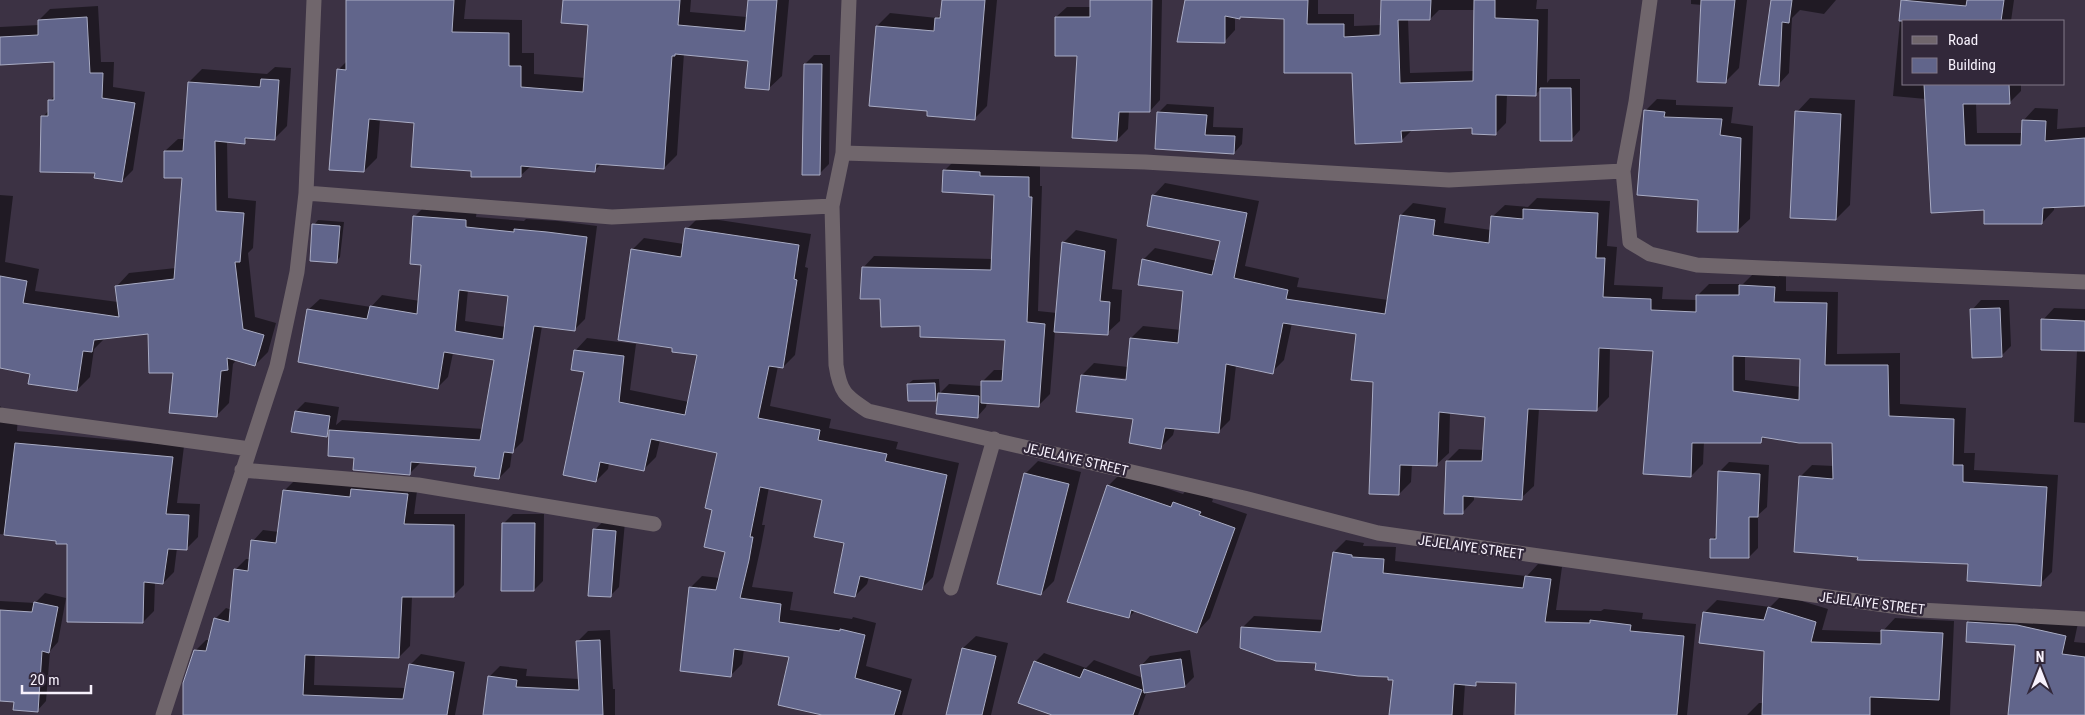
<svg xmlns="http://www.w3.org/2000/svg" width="2085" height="715" viewBox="0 0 2085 715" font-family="'Roboto Condensed',sans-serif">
  <rect width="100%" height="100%" fill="#3c3244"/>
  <path fill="#0007" fill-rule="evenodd" d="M347,0H466L464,19L522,20V53H534V74L586,78L589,24L564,0H691L690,12L747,17L749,0H789L782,76L768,89L749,60L684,53L677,155L664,168L602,163L594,171L531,166L520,176L472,170L416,121L380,119L377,158L364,171L338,70L347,61Z
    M943,0H997L987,106L974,119L928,110L877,26L890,13L937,18L942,13Z
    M1091,0H1162L1160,100L1150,111H1129L1128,129L1117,140L1078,54L1056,17L1067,7H1091Z
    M1186,0H1318V14H1354V26L1381,25L1382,0H1537L1536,9H1548L1547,83L1550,79H1580V130L1571,140L1541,89L1536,94H1507L1506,123L1495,134L1473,127L1412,130L1401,141L1353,72L1285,17H1235V30L1225,41ZM1439,10H1475L1474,71L1410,73L1408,19H1430Z
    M1691,0H1747L1739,68L1725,82L1702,5L1691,4Z
    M1772,0H1836L1824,14L1800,10L1792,18L1789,73L1778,85Z
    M1902,0H2014L2011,21H1904V84H2021V91L2009,103H1976L1977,133H2023V121L2035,108L2058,109L2057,129L2085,127V205L2054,206V210L2042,223L1985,209L1926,99L1893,96Z
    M98,6L101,62H114L113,87L145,92L133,170L122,181L97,172L43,117L49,110L50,101L55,95V61L0,63V27L39,25V20L50,9Z
    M814,55H830L829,164L820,173L805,64Z
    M275,67L291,68L287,126L274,139L249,137L244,142L227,141L228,198L256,201L253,248L248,253L255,317L276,323L268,352L255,365L237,359L233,364L229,403L216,416L174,371L149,332L105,338L94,349L90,377L77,390L31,373L0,367V195L13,196L5,262L39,269L35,291L118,302L117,286L129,273L176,268L184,177L165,151L178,139H185L189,82L202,69L267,74Z
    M1810,98L1855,100L1850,205L1836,219L1797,112Z
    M1657,99L1676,100V105L1733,107L1731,123L1753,126L1750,219L1737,231L1699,199L1645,111Z
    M1167,104L1214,107L1213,127L1243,128L1242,144L1234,153L1158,113Z
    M955,160L1040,166V186H1042L1038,311L1057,313L1064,242L1076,230L1117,239L1112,289L1122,290L1120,321L1107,333L1055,331L1050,394L1039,405L987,402L986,407L977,417L939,396L935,400L908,384L913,380L939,379L940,393L949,384L982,386V382L994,370H1004L1006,339L922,325L881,298L863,268L874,256L993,259L995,194L944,171Z
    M1165,183L1259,201L1245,266L1299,278L1297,287L1388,300L1401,215L1413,203L1446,208L1444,223L1491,230L1492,217L1505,205L1528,207L1537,198L1610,201L1607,246L1617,247L1614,285L1663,287L1662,299L1697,300V296L1709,284H1743L1753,274L1786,275V291L1838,292L1837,354L1900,353V404L1966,408L1964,453H1975L1974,470L2058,475L2052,572L2040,584L1969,563L1859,555L1800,477L1812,465L1834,466V441L1766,436L1761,441H1704L1703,464L1691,476L1655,350L1610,347L1609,397L1597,409L1539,408L1534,486L1521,498L1474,496V500L1462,513L1447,461L1459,449L1484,450L1486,415L1450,412L1449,453L1436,465L1412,464L1411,482L1399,494L1374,381L1358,333L1292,323L1284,360L1272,372L1236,365L1230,420L1218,432L1175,427L1173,435L1161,447L1134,418L1082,375L1094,363L1128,367L1131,338L1143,326L1181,330L1185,290L1143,260L1155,248L1217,261L1221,240L1153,196ZM1745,355L1802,358L1801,387L1745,380ZM1091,375L1132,379V381L1091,377Z
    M426,205L477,209L476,217L524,221L526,219L558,221L597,226L585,319L574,330L542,326L523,441L512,452L510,467L499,478L477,466L420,463L409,474L356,457L331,432L326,436L296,411L305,402L339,407L336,425L342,420L484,429L495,359L453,353L448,377L437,388L308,310L320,299L371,307L382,295L420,301L423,264L415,216ZM468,290L510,295L506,327L465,321Z
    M699,217L811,234L805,267L808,268L795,355L783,367L778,366L770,406L831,419L829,428L898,442L896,449L959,463L933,577L921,589L869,577L867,584L855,596L846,542L824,499L769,487L762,525H765L761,546L752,587L793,592L790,610L852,619L853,617L876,623L866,666L912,679L902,715H827L790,656L744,649L742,664L730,676L690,588L702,576L720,578L727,551L714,509L718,452L660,440L656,457L644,469L609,463L608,469L596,481L585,371L575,351L587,338L636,344L630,390L689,402L698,354L674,347L632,250L644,238L684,244L687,229ZM699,587L723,590L722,592L699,590Z
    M318,220L344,222L340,257L336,262L314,225Z
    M1981,300H2009L2011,346L2001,356L1972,310Z
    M2054,308L2085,309V423L2074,422L2077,350L2043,320Z
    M0,406L6,412L18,414L17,431L184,446L177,503L200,504L198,537L187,548H177L174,572L163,583L155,582L154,611L143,622L69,543L0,534Z
    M1038,461L1081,472L1054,581L1041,594L1025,474Z
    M1729,462L1769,465L1767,507L1758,515V548L1749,557L1712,540L1717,534L1720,471Z
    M1121,473L1183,494L1187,489L1213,499L1212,502L1247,514L1210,618L1197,632L1136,610L1129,617L1108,486Z
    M295,480L418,483L414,514H465L464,585L453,596H412L410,646L399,657L315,654L314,685L406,688L410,665L421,654L465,662L455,715H184L195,651L206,640H210L215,619L226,608L232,610L235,570L246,559H250L253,541L263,530L279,532L284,491Z
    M513,514H544L543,581L534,590L504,523Z
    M604,521L625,522L619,587L610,596L594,530Z
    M1346,540L1364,543L1363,546L1396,547L1395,561L1527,576L1538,564L1562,567L1556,610L1601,611L1604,609L1643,613L1642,619L1696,624L1687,715H1517L1518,682L1479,681L1475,685L1465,684L1463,715H1390L1394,679L1389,676L1318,662L1242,628L1254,616L1324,620L1334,552Z
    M45,593L66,598L58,642L50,651L46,701L37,711L15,701L0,700V601L35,603Z
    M1782,595L1828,609L1822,630L1882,632L1895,618L1954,621L1950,715H1747L1759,703H1764L1766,650L1704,613L1717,600L1770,607Z
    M1981,610L2078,623L2074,642L2085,643V715H2009L2016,643L1968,622Z
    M610,630L613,689H615V715H484L489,677L500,666L527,669L526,676L579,679L577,642L588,631Z
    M976,636L1008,643L991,715H947L963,648Z
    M1190,650L1194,677L1185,686L1147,691L1138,715H1055L1035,662L1044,653L1086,668L1094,660L1143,678L1141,666L1150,656Z"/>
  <path fill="#61658b" stroke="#a9acc4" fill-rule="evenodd" d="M346,0H454L452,32L509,33V66H521V87L583,92L588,25L561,23L563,0H680L678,25L745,31L748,0H777L769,90L745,88L748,61L675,54V56H672L664,169L596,164L595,172L521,166V177H471V171L411,167L414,123L369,119L364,172L329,170L337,69L346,70Z
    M942,0H985L975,120L927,116V111L869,106L876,26L934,31L935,18H940Z
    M1090,0H1152L1150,112H1119L1117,141L1072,138L1077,56H1055V17H1090Z
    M1185,0H1308L1307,24H1344V37L1380,35L1381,0H1431L1430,20H1398L1400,83L1473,81L1474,0H1495V18L1538,20L1536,96L1496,95V135L1472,134V128L1401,131L1402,142L1355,144L1352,73H1284V19L1240,17V19L1225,16V43L1177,42Z
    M1701,0H1735L1726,83L1697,82Z
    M1771,0H1792L1789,23L1782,22L1779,86L1759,85Z
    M1901,0L1966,6L1967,0H2004L2001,21H1899Z
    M87,17L90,73H103L102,98L135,103L122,182L94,178L95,173L40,172L41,116H48V100H54V62L0,65V37L38,35V20Z
    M804,64H822L820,175H802Z
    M261,79L279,80L275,140L245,138V144L215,141L216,211L244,213L240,262H235L243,329L264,335L255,366L227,358L228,370L221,371L217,417L169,413L173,373H149L148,334L94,340L92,352L83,351L77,391L28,384L30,374L0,368V276L27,281L23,303L119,317L115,286L174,279L182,178H164V151H183L188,82L260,87Z
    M1924,84H2009L2010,104H1963L1965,145H2021L2022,120L2046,121L2045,141L2085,138V206L2043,208L2042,224H1984V210L1931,213Z
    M1540,88H1571L1572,141H1540Z
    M1644,110L1665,112L1664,117L1722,119L1720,135L1741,138L1738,232H1697L1698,200L1637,195Z
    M1795,111L1841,114L1836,220L1790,218Z
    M1157,112L1207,115L1205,135L1235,136L1234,154L1155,149Z
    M943,170L980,172V176L1029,177V197H1032L1027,322L1045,324L1039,407L981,403V381H1002L1005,340L920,337V326L881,327L880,299H860L862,267L991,270L994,195L942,192Z
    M1152,195L1247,213L1234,278L1288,290L1286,299L1385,314L1400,215L1435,220L1433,235L1489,243L1491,216L1523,219V209L1598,213L1596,258H1605L1603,297L1651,299V310L1696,312V295H1739V285L1775,287L1774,302L1827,303L1825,365H1888L1889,416L1954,419L1953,465H1963V482L2047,487L2041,586L1967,581L1968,564L1857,560L1858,557L1794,552L1799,476L1833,479L1832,443H1799L1762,437L1761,443H1692L1691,477L1643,474L1653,351L1599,348L1597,411L1528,409L1522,500L1463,496V514H1444L1446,461H1482L1485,417L1439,412L1437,466L1400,465L1399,495L1369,494L1373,382L1351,380L1356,334L1283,323L1273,374L1226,364L1219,433L1165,428L1161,449L1129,443L1133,419L1076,412L1081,375L1126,380L1130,338L1178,343L1183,291L1138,285L1142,259L1212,275L1220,241L1147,226ZM1733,356L1800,359L1799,400L1733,391Z
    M413,216L466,220V227L514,232V229L547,232L587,237L575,331L534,326L513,453L504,452L499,479L474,476L476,467L411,462L410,475L353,470L354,458L328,456L329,430L480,440L494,360L444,352L438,389L298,362L307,309L367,319L370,306L417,314L421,265L410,264ZM459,290L508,296L503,339L455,331Z
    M312,224L340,226L337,263L310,261Z
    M685,228L799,245L794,279L797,280L783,368L769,366L758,418L820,430L818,440L887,454L885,461L947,475L922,590L860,576L855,597L834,593L844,543L814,537L822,500L760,487L750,537H753L749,560L740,598L781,604L779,622L840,631V629L865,635L855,678L901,691L894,715H822L778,705L789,657L734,649L731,677L680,671L689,587L716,590L725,552L704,547L712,510L705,508L717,453L651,439L644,471L600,462L596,482L563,475L584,372L571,370L574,350L624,356L619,402L685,415L697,355L672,352V348L618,340L631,249L681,257Z
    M1062,242L1105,251L1100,301L1110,302L1108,335L1054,332Z
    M2000,308L2002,357L1972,358L1970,309Z
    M2041,319L2085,321V351L2041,350Z
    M935,383L936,401H908L907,384Z
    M938,393L979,396L978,418L936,414Z
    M295,411L330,416L327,437L291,432Z
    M15,443L173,457L166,514L189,515L187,550L168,549L163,584L144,582L143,623L67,622V544H56V541L4,535Z
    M1718,471L1760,474L1758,517H1749V558H1710V539H1716Z
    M1024,473L1069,484L1041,595L997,584Z
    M1107,485L1171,507L1173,502L1201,512L1199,515L1235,528L1197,633L1131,610L1129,618L1067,602Z
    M351,489L408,494L404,524L454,525V597H402L399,658L305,655L303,695L403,699L409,664L454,672L447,715H183V683L194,650L206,651L214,618L229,622L234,569L248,571L251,540L276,543L283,490L350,497Z
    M502,523H535L534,591H501Z
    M593,529L616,531L611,597L588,596Z
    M1333,552L1352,555V557L1384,559L1383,573L1523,588L1525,576L1551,579L1545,622L1590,623V620L1631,625L1630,631L1684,636L1677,715H1515L1516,683L1476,682V686L1454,684L1452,715H1389L1393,680H1388V677L1358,676L1315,670L1316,663L1276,661L1240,648L1241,627L1321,632Z
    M34,602L58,607L49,653L42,651L38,712L13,710L14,702L0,701V610L32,612Z
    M1768,607L1816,622L1811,642L1881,644V630L1943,633L1939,700L1870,697V715H1762L1764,651L1699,643L1703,612L1764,620Z
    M1967,622L2017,625L2066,636L2062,654L2085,657V715H2008L2015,645L1966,642Z
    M600,640L603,715H483L488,676L517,680L516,687L579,690L576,641Z
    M962,648L996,656L982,715H946Z
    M1181,659L1185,687L1144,693L1140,665Z
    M1034,661L1080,678L1084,669L1142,690L1133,715H1052L1018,703Z"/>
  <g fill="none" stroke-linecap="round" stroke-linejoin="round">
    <path stroke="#70666c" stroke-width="15" d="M849,0L843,153L832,206L836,365C840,392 845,396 868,411L1244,498L1378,533L1920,610L2085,619
      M1650,0L1636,102L1623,171L1630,242L1650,254L1697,265L2085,282
      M843,153L1145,162L1449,180L1623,171
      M306,193L612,217L832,206
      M0,415L250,449
      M242,470L418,485L654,524
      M951,588L994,439
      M163,715L277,366L297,272L306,193L314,0"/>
  </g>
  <g text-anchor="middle" stroke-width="4.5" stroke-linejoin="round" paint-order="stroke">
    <g font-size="14" fill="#f7f1fc" stroke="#32283a">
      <text transform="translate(1076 459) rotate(13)" y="5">JEJELAIYE STREET</text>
      <text transform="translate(1471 547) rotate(8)" y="5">JEJELAIYE STREET</text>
      <text transform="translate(1872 603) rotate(7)" y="5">JEJELAIYE STREET</text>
    </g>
  </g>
  <rect x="1902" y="20" width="162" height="65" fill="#32283a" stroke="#817888"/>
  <rect x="1912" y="36" width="25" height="8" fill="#70666c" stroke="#817888"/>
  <text x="1948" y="45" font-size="15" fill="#f7f1fc">Road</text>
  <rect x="1912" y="58" width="25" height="15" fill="#61658b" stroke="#817888"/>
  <text x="1948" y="70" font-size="15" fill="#f7f1fc">Building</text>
  <g transform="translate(2040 670)" stroke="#32283a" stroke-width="4" paint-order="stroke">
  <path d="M0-4L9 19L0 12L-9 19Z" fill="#f7f1fc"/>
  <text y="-8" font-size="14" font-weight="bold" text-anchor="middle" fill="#f7f1fc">N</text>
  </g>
  <path d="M22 685v8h69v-8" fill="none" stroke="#f7f1fc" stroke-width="2.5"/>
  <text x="30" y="685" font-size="15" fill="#f7f1fc" stroke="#32283a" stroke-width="4" paint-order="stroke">20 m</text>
</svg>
